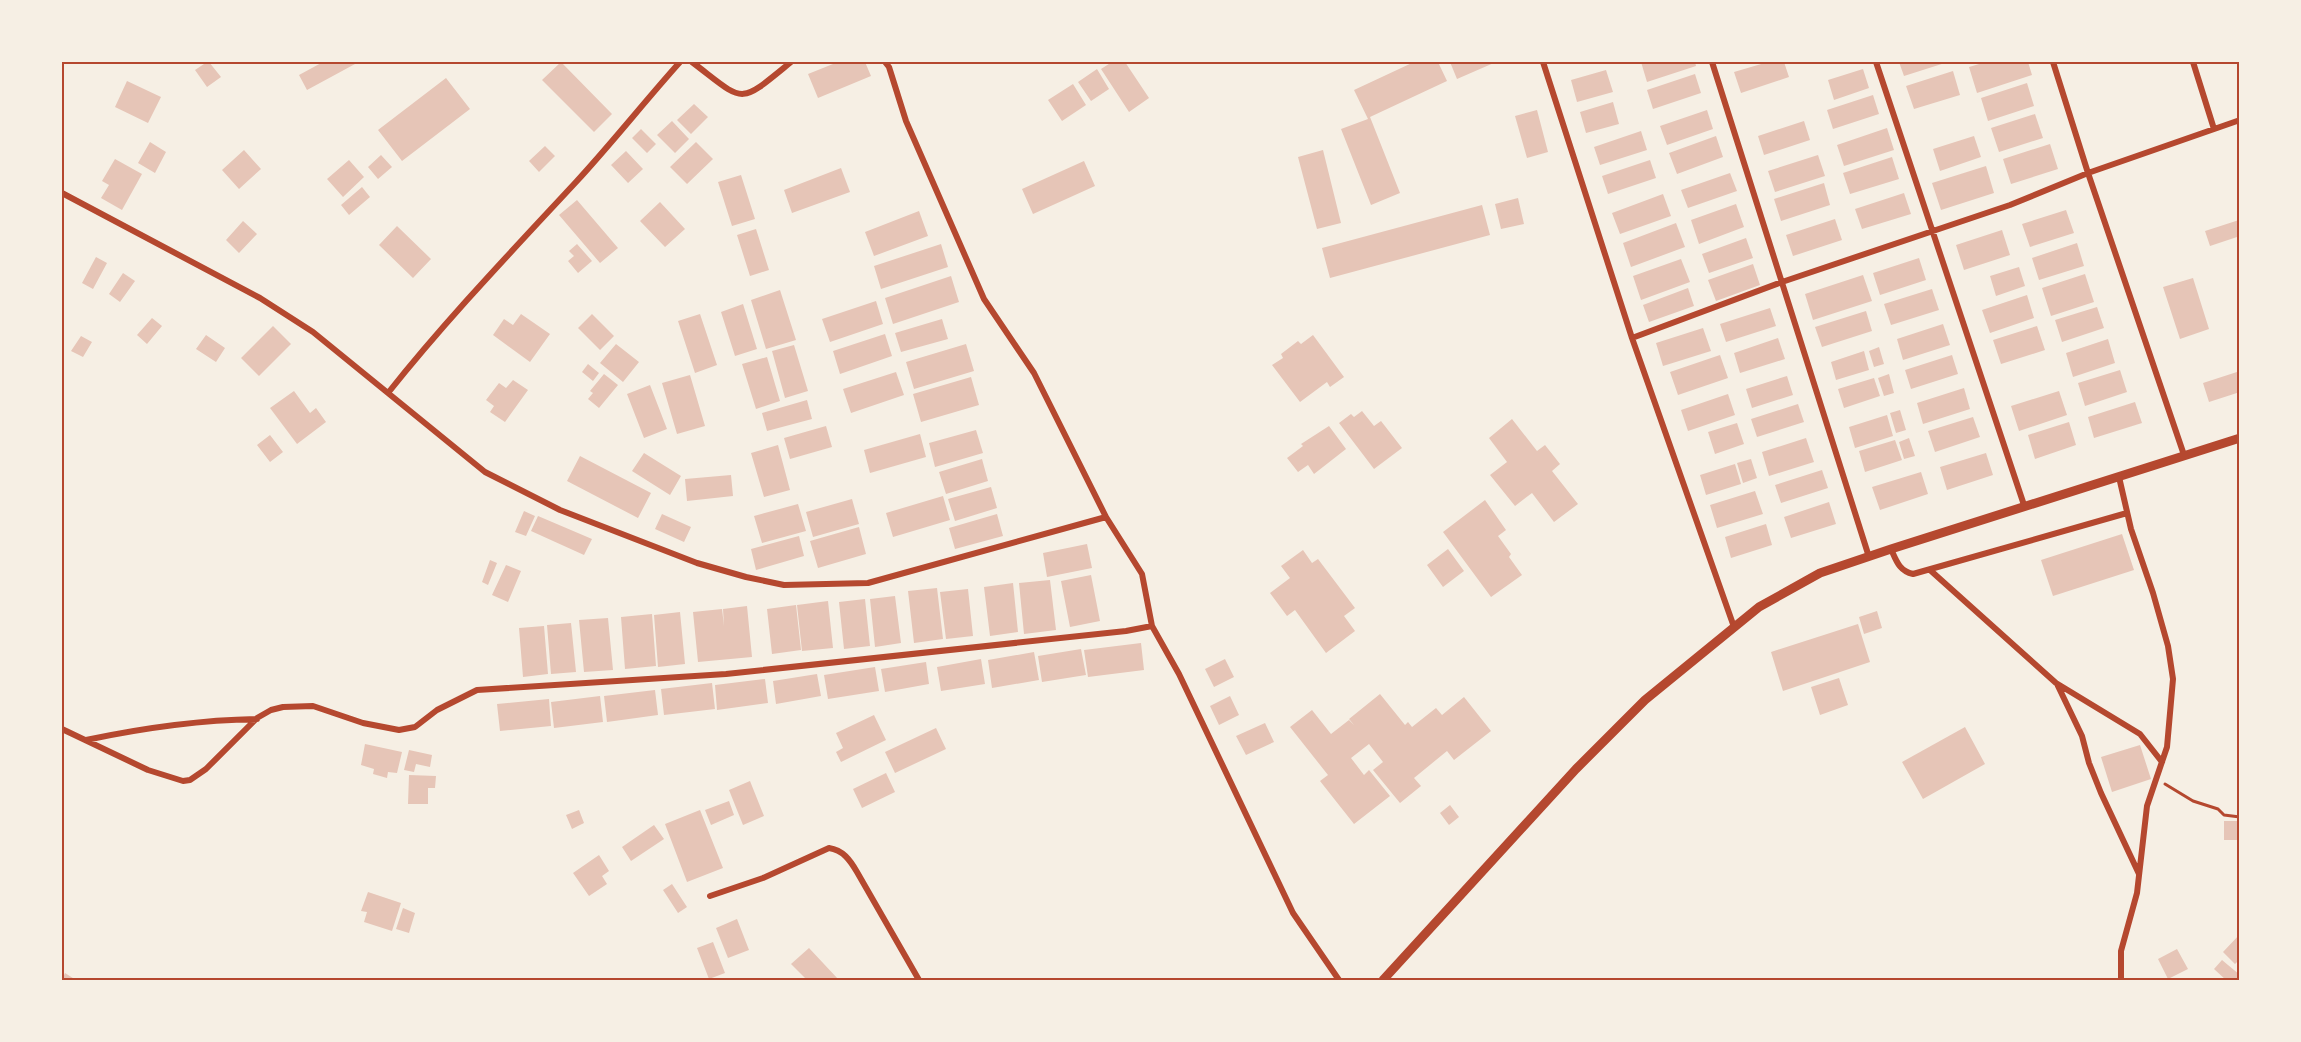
<svg xmlns="http://www.w3.org/2000/svg" width="2301" height="1042" viewBox="0 0 2301 1042" font-family="'Alegreya Sans',sans-serif">
  <rect width="100%" height="100%" fill="#f6efe4"/>
  <path fill="#e6c5b7" d="M207,62H209L221,77L207,87L195,70Z
    M323,62H353L355,64L307,90L299,75Z
    M561,62L612,114L594,132L542,80Z
    M838,62H865L871,76L818,98L808,74Z
    M1112,62H1125L1149,98L1129,112L1101,69Z
    M1414,62H1438L1447,81L1370,117L1400,193L1371,205L1341,129L1368,119L1354,90Z
    M1450,62H1496L1457,79Z
    M1641,62H1695L1696,66L1647,82Z
    M1768,62H1784L1789,77L1741,93L1734,72Z
    M1899,62H1948L1904,76Z
    M1986,62H2028L2032,75L1977,93L1969,67Z
    M1097,69L1109,89L1091,101L1078,82Z
    M1863,69L1869,88L1834,100L1828,80Z
    M1606,70L1613,92L1577,102L1571,80Z
    M1953,71L1960,95L1914,109L1906,86Z
    M1695,74L1701,93L1653,109L1647,90Z
    M446,78L470,109L402,161L378,130Z
    M127,81L161,97L148,123L115,107Z
    M2027,83L2034,106L1988,121L1981,98Z
    M1073,84L1086,105L1062,121L1048,100Z
    M1873,95L1879,114L1833,129L1827,110Z
    M1613,102L1619,124L1586,133L1580,112Z
    M694,104L708,117L691,134L677,120Z
    M1537,110L1548,152L1527,158L1515,116Z
    M1707,110L1713,129L1667,145L1660,126Z
    M2035,114L2043,138L1999,152L1991,128Z
    M672,121L689,139L675,153L657,135Z
    M1804,121L1810,140L1764,155L1758,136Z
    M1887,128L1894,150L1844,166L1837,145Z
    M641,129L656,144L647,153L632,138Z
    M1641,131L1647,150L1600,165L1594,147Z
    M1716,136L1723,157L1677,174L1669,153Z
    M1974,136L1981,157L1940,171L1933,149Z
    M150,142L166,152L155,173L138,163Z
    M696,142L713,159L687,184L670,167Z
    M2050,144L2058,169L2011,184L2003,159Z
    M545,146L555,156L539,172L529,161Z
    M244,150L261,169L239,189L222,170Z
    M1323,150L1341,223L1317,229L1298,157Z
    M626,151L643,169L628,183L611,165Z
    M381,155L392,167L378,179L368,167Z
    M1818,155L1825,176L1775,192L1768,171Z
    M1892,157L1899,179L1850,194L1843,173Z
    M115,159L142,174L122,210L101,198L109,185L102,181Z
    M349,160L364,177L343,197L327,179Z
    M1650,160L1656,178L1608,194L1602,176Z
    M1084,161L1095,186L1033,214L1022,189Z
    M1986,166L1994,193L1941,210L1932,183Z
    M841,168L850,192L792,213L784,190Z
    M1730,173L1737,191L1688,208L1681,190Z
    M741,175L755,219L732,226L718,182Z
    M1824,183L1830,205L1781,221L1774,199Z
    M362,187L370,197L349,215L341,205Z
    M1904,193L1911,214L1862,229L1855,209Z
    M1663,194L1671,216L1620,234L1612,213Z
    M1518,198L1524,224L1501,229L1495,204Z
    M577,200L618,248L600,263L559,215Z
    M660,202L685,229L665,247L640,221Z
    M1736,204L1744,227L1699,244L1691,220Z
    M1482,205L1490,235L1330,278L1322,248Z
    M2066,210L2074,233L2030,247L2022,224Z
    M919,211L928,236L874,256L865,232Z
    M1835,219L1842,240L1793,256L1786,235Z
    M2239,220L2240,236L2210,246L2205,231Z
    M243,221L257,234L239,253L226,240Z
    M1676,223L1685,247L1631,267L1623,243Z
    M397,226L431,259L413,278L379,245Z
    M756,229L769,270L750,276L737,235Z
    M2002,230L2010,255L1964,270L1956,245Z
    M1746,238L1753,258L1709,273L1702,254Z
    M2077,243L2084,266L2039,280L2032,258Z
    M577,244L592,261L578,273L568,261L574,256L569,251Z
    M941,244L948,267L881,289L874,266Z
    M96,257L107,263L93,289L82,283Z
    M1919,258L1926,280L1880,295L1873,273Z
    M1681,259L1690,282L1641,300L1633,276Z
    M1753,264L1760,285L1716,301L1708,280Z
    M2019,267L2025,286L1996,296L1990,276Z
    M123,273L135,281L120,302L109,294Z
    M2085,274L2094,302L2051,316L2042,288Z
    M1863,275L1872,301L1813,320L1805,294Z
    M951,276L959,302L893,324L885,298Z
    M2193,278L2209,329L2180,339L2163,287Z
    M1688,288L1694,306L1649,322L1643,305Z
    M1932,289L1939,310L1891,325L1884,304Z
    M780,290L796,340L766,349L751,300Z
    M2027,295L2034,318L1990,333L1982,310Z
    M876,301L883,324L830,342L822,319Z
    M743,304L757,349L735,356L721,312Z
    M2097,307L2104,328L2062,342L2055,320Z
    M1770,308L1776,326L1726,342L1720,324Z
    M1866,311L1872,331L1822,347L1815,327Z
    M521,314L550,334L530,362L493,335L504,319L513,325Z
    M592,314L614,336L600,350L578,328Z
    M700,314L717,365L695,373L678,321Z
    M152,318L162,326L147,344L137,335Z
    M942,319L948,339L901,352L895,333Z
    M1943,324L1950,345L1903,360L1897,339Z
    M273,326L291,344L259,376L241,358Z
    M2037,326L2045,350L2001,364L1993,340Z
    M1703,328L1711,351L1663,366L1656,343Z
    M885,334L892,356L840,374L833,351Z
    M206,335L225,348L216,362L196,349Z
    M1313,335L1344,377L1330,387L1327,382L1300,402L1272,365L1283,358L1281,354L1298,341L1301,344Z
    M81,336L92,342L83,357L71,351Z
    M1778,338L1785,359L1740,373L1734,353Z
    M2108,339L2115,363L2073,377L2066,353Z
    M616,344L639,362L623,382L600,363Z
    M966,344L974,371L914,389L906,362Z
    M794,345L808,391L785,398L772,351Z
    M1879,347L1884,364L1874,367L1869,351Z
    M1864,351L1869,370L1836,380L1831,362Z
    M1720,355L1728,378L1678,395L1670,372Z
    M1952,355L1958,374L1911,389L1905,370Z
    M767,357L780,401L756,409L742,364Z
    M588,364L599,373L593,381L582,372Z
    M2120,370L2127,392L2085,406L2078,383Z
    M2240,371V392L2209,402L2203,383Z
    M896,372L904,395L851,413L843,389Z
    M604,374L618,385L599,408L588,399L593,393L590,391Z
    M1889,374L1894,393L1884,396L1878,378Z
    M690,375L705,426L677,434L662,383Z
    M1787,376L1793,395L1752,408L1746,389Z
    M971,377L979,405L921,422L913,394Z
    M1874,378L1880,396L1844,408L1838,389Z
    M513,380L528,390L505,422L490,412L494,406L486,400L499,383L506,388Z
    M650,385L667,429L644,438L627,394Z
    M1964,388L1970,409L1923,424L1917,403Z
    M294,391L310,413L316,408L326,422L297,444L270,408Z
    M2059,391L2067,415L2019,431L2011,406Z
    M1728,394L1735,415L1688,431L1681,410Z
    M807,400L812,419L767,431L762,413Z
    M2135,402L2142,423L2094,438L2088,417Z
    M1798,404L1804,422L1757,437L1751,419Z
    M1900,410L1906,430L1896,433L1890,413Z
    M1362,411L1374,426L1381,421L1402,448L1374,469L1339,423L1351,414L1354,417Z
    M1887,415L1893,436L1855,448L1849,427Z
    M1973,417L1980,437L1935,452L1928,431Z
    M1512,419L1537,451L1545,445L1560,464L1552,471L1578,504L1554,522L1532,493L1515,506L1490,475L1507,462L1489,438Z
    M2069,422L2076,445L2035,459L2028,435Z
    M1737,423L1744,444L1715,454L1708,432Z
    M826,426L832,447L790,459L784,438Z
    M1329,426L1346,449L1314,474L1308,465L1298,472L1287,458L1303,446L1301,444Z
    M976,430L983,453L935,467L929,443Z
    M920,434L926,457L870,473L864,450Z
    M270,435L283,452L270,462L257,445Z
    M1806,438L1814,462L1769,476L1762,452Z
    M1909,438L1915,456L1904,459L1899,442Z
    M1895,440L1902,460L1865,472L1859,451Z
    M778,445L790,490L764,497L751,453Z
    M644,453L681,476L670,495L632,471Z
    M1986,453L1993,475L1947,490L1940,467Z
    M580,456L651,493L638,518L567,481Z
    M982,459L988,481L946,494L939,472Z
    M1751,459L1757,478L1743,483L1737,463Z
    M1735,464L1741,484L1706,495L1700,475Z
    M1822,470L1828,488L1781,503L1775,485Z
    M1921,472L1928,494L1880,510L1872,487Z
    M731,475L733,496L687,501L685,479Z
    M991,487L997,508L955,521L948,499Z
    M1755,491L1763,514L1717,528L1710,505Z
    M943,496L950,520L893,537L886,513Z
    M852,499L859,524L813,537L806,512Z
    M1485,500L1506,530L1498,536L1511,554L1509,557L1522,575L1491,597L1443,532Z
    M1829,502L1836,524L1791,538L1784,517Z
    M798,504L806,531L762,543L754,516Z
    M524,511L535,516L526,536L515,532Z
    M662,514L691,527L684,542L655,529Z
    M997,514L1003,536L955,549L949,528Z
    M538,516L592,539L584,555L531,531Z
    M1766,524L1772,545L1731,558L1725,537Z
    M859,527L866,554L818,568L810,541Z
    M2122,534L2134,570L2053,596L2041,560Z
    M799,536L804,556L756,570L751,549Z
    M1087,544L1092,568L1047,577L1043,553Z
    M1448,549L1464,571L1443,587L1427,565Z
    M1303,550L1312,563L1318,559L1355,608L1344,616L1355,631L1326,653L1295,610L1287,616L1270,593L1290,578L1281,566Z
    M490,560L497,563L488,585L482,582Z
    M506,565L521,571L508,602L492,595Z
    M1091,575L1100,621L1070,627L1061,581Z
    M1050,580L1056,630L1024,634L1019,583Z
    M1013,583L1018,632L990,636L984,587Z
    M937,588L943,639L914,643L908,591Z
    M968,589L973,636L946,639L940,592Z
    M895,596L901,643L875,647L870,599Z
    M865,599L870,646L844,649L839,602Z
    M828,601L833,648L802,651L797,605Z
    M796,605L801,650L772,654L767,609Z
    M747,606L752,657L698,662L693,612L722,609L724,626L723,609Z
    M1877,611L1882,628L1864,634L1859,617Z
    M680,612L685,664L658,667L654,615Z
    M652,614L656,666L625,669L621,617Z
    M608,618L613,670L584,672L579,620Z
    M571,623L576,672L551,674L547,625Z
    M1858,624L1870,662L1783,691L1771,652Z
    M544,626L548,674L523,677L519,628Z
    M1141,643L1144,670L1088,677L1084,650Z
    M1081,649L1086,675L1042,682L1038,656Z
    M1034,652L1039,680L992,688L988,660Z
    M981,659L985,684L941,691L937,667Z
    M1225,659L1234,677L1214,687L1205,669Z
    M926,662L929,684L885,692L881,669Z
    M875,667L879,691L828,699L824,675Z
    M817,674L821,696L776,704L773,681Z
    M1839,678L1848,705L1820,715L1811,687Z
    M765,679L768,703L717,710L715,685Z
    M712,683L715,709L664,715L661,689Z
    M655,690L658,715L607,722L604,696Z
    M1380,694L1405,725L1408,722L1412,727L1436,708L1442,715L1464,697L1491,731L1454,760L1447,751L1414,778L1421,786L1400,803L1373,770L1383,762L1369,744L1351,758L1364,775L1369,770L1390,796L1354,824L1320,781L1328,775L1290,727L1312,710L1331,734L1349,720L1354,725L1349,719Z
    M600,696L603,722L554,728L551,702Z
    M1230,696L1239,715L1219,725L1210,706Z
    M549,699L551,726L500,731L497,704Z
    M874,715L886,740L841,762L836,752L843,748L836,733Z
    M1265,723L1274,742L1246,755L1236,736Z
    M1965,727L1985,764L1923,799L1902,762Z
    M936,728L946,749L895,773L885,752Z
    M365,744L402,752L397,773L388,772L387,778L373,774L374,769L361,765Z
    M2140,745L2151,779L2112,792L2101,757Z
    M409,750L432,755L430,767L416,764L414,772L404,770Z
    M886,773L895,792L862,808L853,789Z
    M409,775L436,776L435,788H428V804H408Z
    M750,781L764,816L743,825L729,790Z
    M729,801L734,815L711,825L705,810Z
    M1450,805L1459,817L1449,825L1440,813Z
    M579,810L584,823L572,829L566,815Z
    M700,810L723,868L687,882L665,824Z
    M2224,821H2240V840H2224Z
    M654,825L664,839L631,861L622,847Z
    M599,855L609,871L602,876L607,884L589,896L573,873Z
    M672,884L687,907L678,913L663,890Z
    M368,892L401,903L392,931L364,922L367,912L361,911Z
    M403,908L415,913L409,933L396,929Z
    M737,919L749,950L728,958L716,928Z
    M2240,934V959L2235,964L2223,952Z
    M713,942L725,973L709,979L697,948Z
    M809,948L838,979L837,980H807L791,964Z
    M2177,949L2188,969L2168,979L2158,959Z
    M2222,960L2240,975L2237,980H2226L2214,969Z
    M65,973L76,980H62Z"/>
  <g fill="none" stroke-linecap="round" stroke-linejoin="round">
    <path stroke="#b5482f" stroke-width="3" d="M2165,784L2193,801L2218,809L2224,815L2240,817"/>
    <path stroke="#b5482f" stroke-width="6" d="M692,62C746,103 737,106 791,62
      M885,62L889,67L906,121L984,299L1034,373L1106,517L1142,574L1152,626L1179,674L1293,913L1339,980
      M1543,62L1632,338L1734,627
      M1712,62L1869,557
      M1876,62L2024,505
      M2053,62L2088,173L2184,455
      M2193,62L2214,129
      M62,193L260,298L313,332L485,472L560,510L697,563L746,577L784,585L868,583L1106,517
      M1632,338L1782,282L2010,205L2088,173L2240,120
      M388,393C447,319 512,251 576,182C612,143 645,101 680,62
      M2119,477L2131,529L2153,593L2168,646L2173,679L2167,747L2147,806L2137,893L2121,951V980
      M1891,549C1896,560 1899,571 1913,574L2127,513
      M1930,570L2056,683L2140,734L2162,762
      M2058,686L2082,736L2089,763L2101,793L2139,874
      M62,729L148,770L183,781L190,780L206,769L257,718L271,710L283,707L313,706L363,723L399,730L415,727L437,710L477,690L726,674L1126,631L1152,626
      M86,740C143,728 198,720 257,719
      M710,896L763,878L829,848C843,850 850,860 857,872L919,980"/>
    <path stroke="#b5482f" stroke-width="9" d="M1383,980L1576,769L1645,700L1759,607L1820,573L1891,549L2240,438"/>
  </g>
  <rect width="2301" height="1042" fill="none" stroke="#f6efe4" stroke-width="126"/>
  <rect x="63" y="63" width="2175" height="916" fill="none" stroke="#b5482f" stroke-width="2"/>
</svg>
